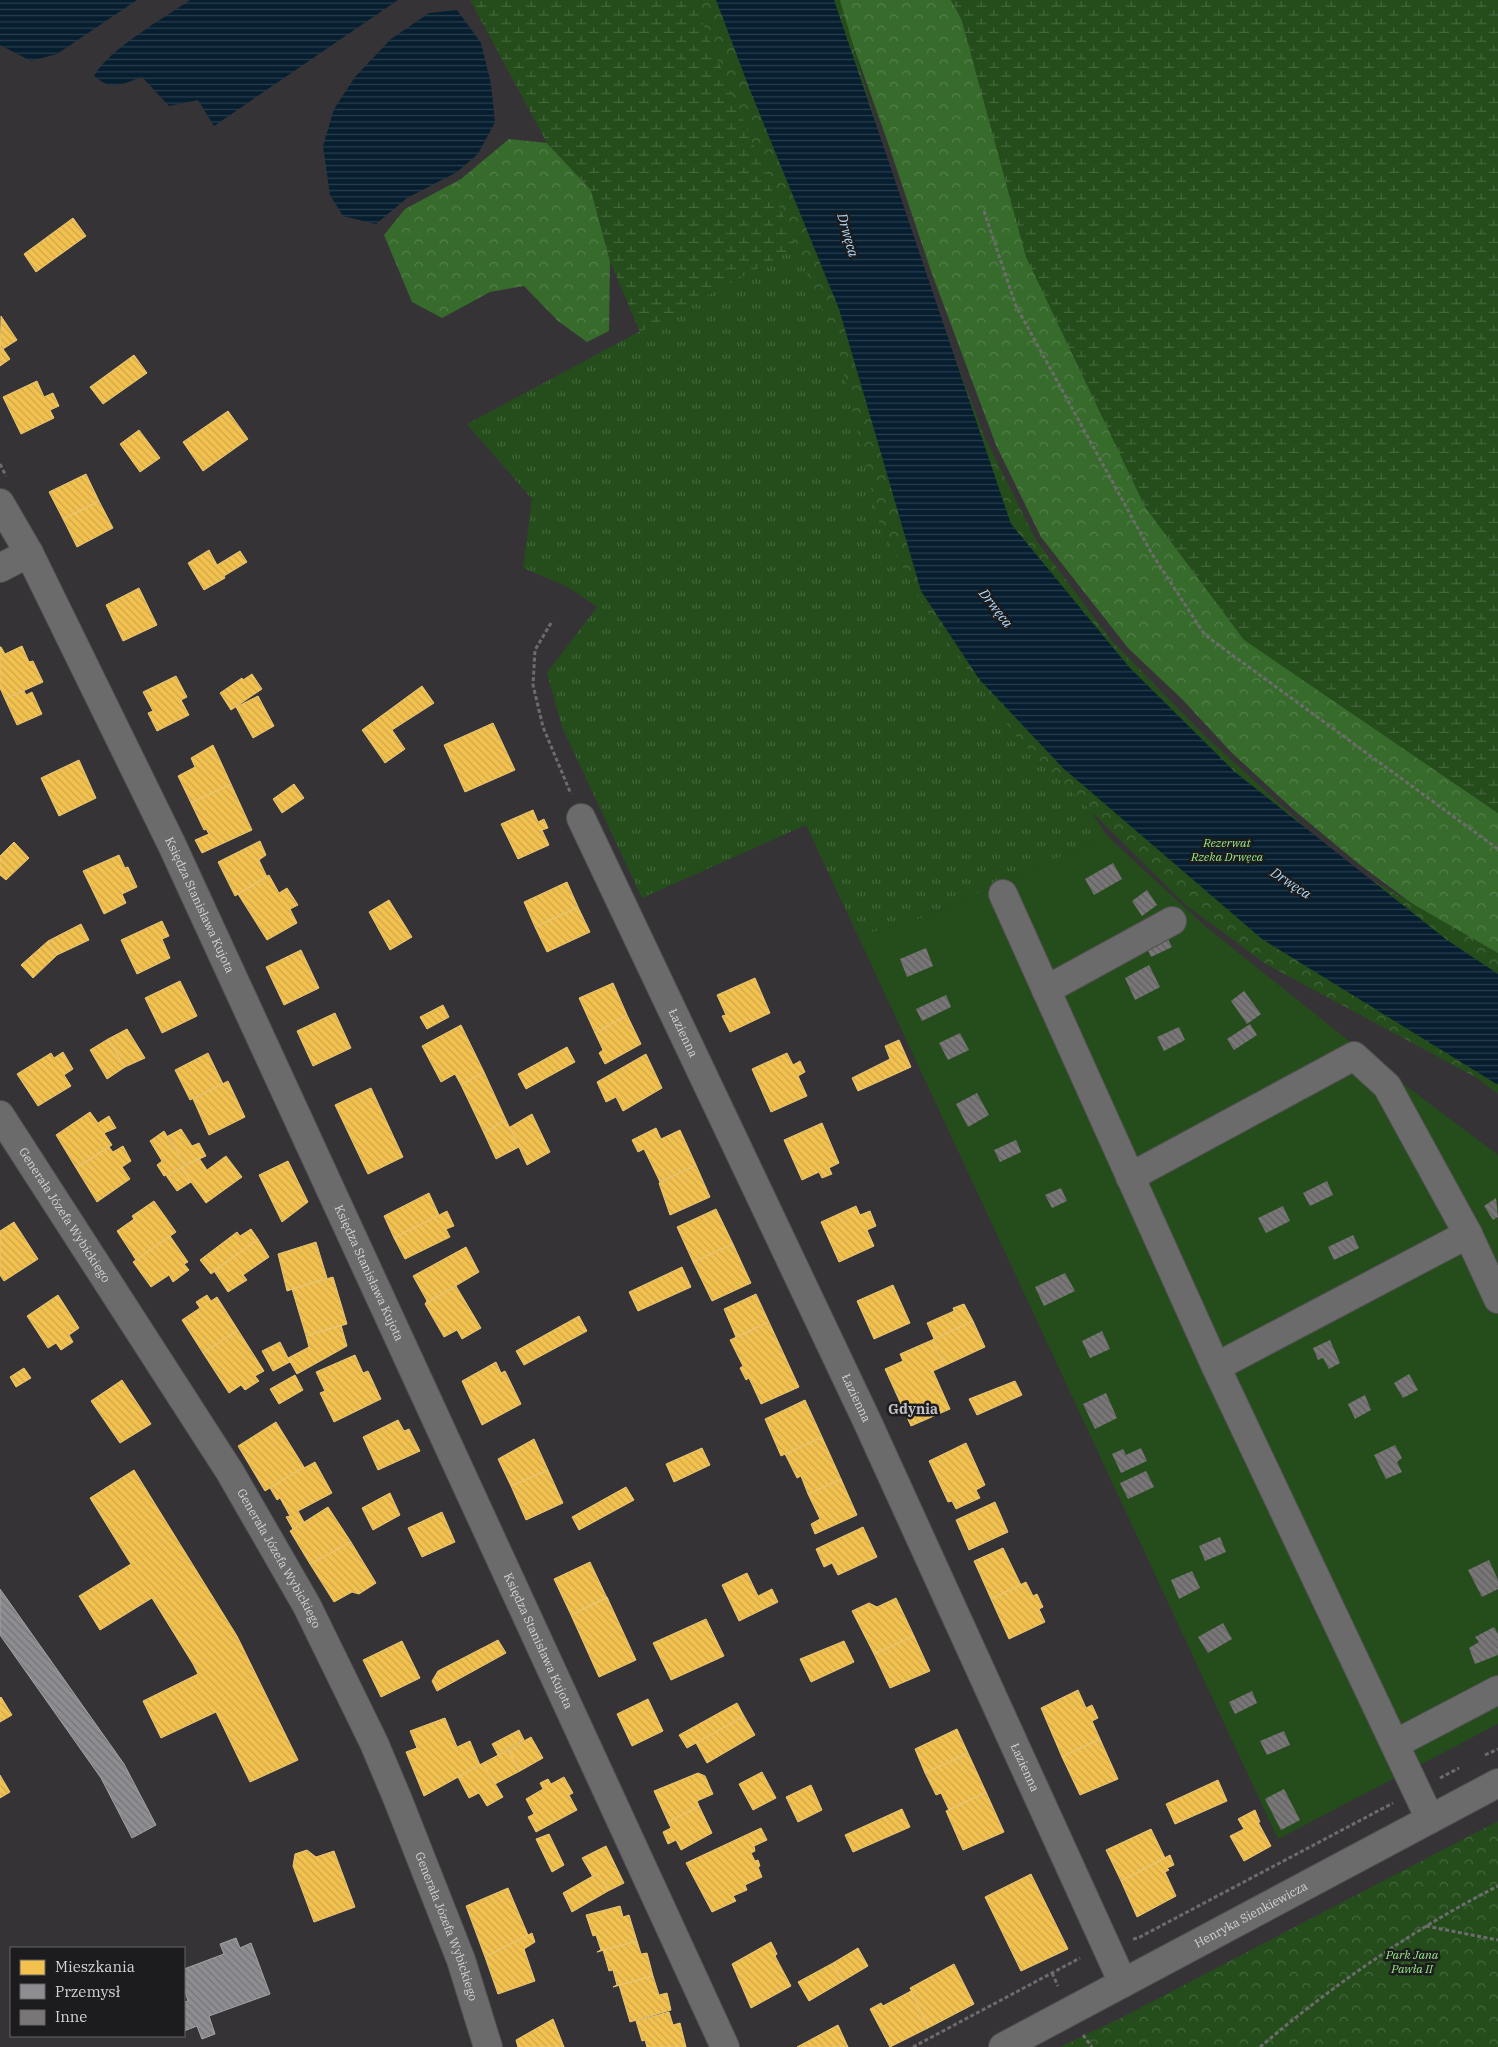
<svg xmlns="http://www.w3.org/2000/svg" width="1498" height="2047" viewBox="0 0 1498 2047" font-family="'IBM Plex Serif',serif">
  <defs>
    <pattern id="grass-tufts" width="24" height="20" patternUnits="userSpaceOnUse" patternTransform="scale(1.25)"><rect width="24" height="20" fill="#254d1c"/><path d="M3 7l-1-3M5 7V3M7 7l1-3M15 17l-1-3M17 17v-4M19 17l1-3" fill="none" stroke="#44663c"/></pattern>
    <pattern id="forest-crowns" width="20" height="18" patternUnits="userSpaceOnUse" patternTransform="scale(1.25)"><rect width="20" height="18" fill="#376b2c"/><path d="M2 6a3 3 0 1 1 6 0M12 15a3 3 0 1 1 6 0" fill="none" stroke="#537f4a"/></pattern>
    <pattern id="wetland-marsh" width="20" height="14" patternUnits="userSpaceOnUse" patternTransform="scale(1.25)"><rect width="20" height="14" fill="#254d1c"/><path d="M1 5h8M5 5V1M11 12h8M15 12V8" fill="none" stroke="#44663c"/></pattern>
    <pattern id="park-crowns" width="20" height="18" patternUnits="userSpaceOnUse" patternTransform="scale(1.25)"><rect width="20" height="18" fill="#254d1c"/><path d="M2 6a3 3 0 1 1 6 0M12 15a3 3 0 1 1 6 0" fill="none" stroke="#44663c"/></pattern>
    <pattern id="water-rules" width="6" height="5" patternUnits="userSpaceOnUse" patternTransform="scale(1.25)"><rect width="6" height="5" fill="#061e2f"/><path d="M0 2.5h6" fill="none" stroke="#293e4c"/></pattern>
    <pattern id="homes-back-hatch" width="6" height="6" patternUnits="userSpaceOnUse" patternTransform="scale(1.25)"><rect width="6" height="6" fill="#f2c14e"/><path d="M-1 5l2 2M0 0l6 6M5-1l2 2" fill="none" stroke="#cea74b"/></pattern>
    <pattern id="industry-back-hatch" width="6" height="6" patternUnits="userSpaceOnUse" patternTransform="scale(1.25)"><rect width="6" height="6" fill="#8d8d92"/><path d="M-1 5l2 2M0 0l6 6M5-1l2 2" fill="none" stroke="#767679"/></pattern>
    <pattern id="building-back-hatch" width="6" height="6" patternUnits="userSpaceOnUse" patternTransform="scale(1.25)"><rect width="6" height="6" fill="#787676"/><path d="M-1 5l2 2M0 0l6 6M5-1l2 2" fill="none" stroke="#626060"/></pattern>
  </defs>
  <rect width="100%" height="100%" fill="#353336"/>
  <path fill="url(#grass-tufts)" d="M810,240L1063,768L1107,836L926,917L858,936L806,825L642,898L562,727L547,673L597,607L568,587L523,568L532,499L467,424Z"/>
  <path fill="url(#forest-crowns)" d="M837,0H951L961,18L1245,640L1498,813V963L1462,941L1359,864L1295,811L1231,752L1182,699L1128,648L1041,537L996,445L931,271L887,140Z
    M509,139L547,143L591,190L610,261L609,331L587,342L558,321L524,286L490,292L442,318L412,302L384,235L405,209L461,179Z"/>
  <path fill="url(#wetland-marsh)" d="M470,0H716L810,240L640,332L610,261L591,190L547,143Z
    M951,0H1498V813L1244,640L1145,507L1026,257L961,18Z"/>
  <path fill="url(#park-crowns)" d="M693,0H840L908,234L985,438L1036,540L1111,640L1205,736L1349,867L1498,953V1094L1477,1078L1266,964L1187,906L1017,738L933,622L880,526L837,345Z
    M1498,1821V2047H1060L1119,2019Z"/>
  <path fill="#254d1c" d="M1107,836L1206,927L1394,1077L1498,1155V1724L1278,1839L858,936L926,917Z"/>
  <path fill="url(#water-rules)" d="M0,0H137L57,54L31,61L0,45Z
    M190,0H398L214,126L198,100L169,106L142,77C121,84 113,92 94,76C109,49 164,18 190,0Z
    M716,0H834L1011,524L1129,667L1235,772L1447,940L1498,974V1085L1262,939L1063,768L979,679L921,591L839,309L750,90Z
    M457,10L481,43L491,84L495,122L478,154L457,172L407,198L376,224L343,216L330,195L323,146L334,109L355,77L391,39L429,13Z"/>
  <path fill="url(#homes-back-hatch)" stroke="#e9c677" d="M73,218L86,236L36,272L24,254Z
    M1,316L17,340L3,349L10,359L0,366Z
    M134,355L147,373L103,404L90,387Z
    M37,381L44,397L53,393L59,406L50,410L54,418L21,434L3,397Z
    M228,411L248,439L203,471L183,442Z
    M139,430L160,458L140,472L120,444Z
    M86,474L99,501L63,519L49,492Z
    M99,501L113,528L77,547L63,519Z
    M209,550L217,565L240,551L247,562L224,576L225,578L204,590L188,563Z
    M139,588L157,625L123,641L106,605Z
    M22,646L29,662L33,661L43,682L5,699L0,688V647H1L5,654Z
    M252,674L262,689L231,710L220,693L242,678L243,680Z
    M176,676L187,697L181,700L189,715L157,731L148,713L153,711L143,692Z
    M422,686L434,703L392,730L405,749L385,763L362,730Z
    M24,691L26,695L32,692L42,714L17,725L5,699Z
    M258,696L274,726L253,738L236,707Z
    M493,723L515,770L465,792L444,745Z
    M213,745L231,784L191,803L178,776L195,767L191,758Z
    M79,760L96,798L59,816L41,778Z
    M231,784L252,830L202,853L195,840L209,834L206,829L204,830L191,803Z
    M294,784L304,798L282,813L273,799Z
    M533,810L538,822L544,819L548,828L542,830L549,845L518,859L501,824Z
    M260,841L266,855L259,860L267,877L235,896L218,862Z
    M14,842L29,858L6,880L0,875V856Z
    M119,855L125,868L128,867L137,887L122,894L126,903L104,914L83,871Z
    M269,875L279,893L287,888L298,905L290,909L297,923L267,940L238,894Z
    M567,882L578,907L535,927L524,902Z
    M389,900L412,937L390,950L369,912Z
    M578,907L590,932L547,952L535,927Z
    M162,921L169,936L162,939L170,958L137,974L121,940Z
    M81,924L89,940L57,955L48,941Z
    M48,941L57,955L33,978L21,965Z
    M301,950L319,988L284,1005L266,967Z
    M755,978L770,1013L730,1032L722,1016L726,1015L717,995Z
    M180,981L197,1016L162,1033L145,998Z
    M613,983L627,1015L595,1033L579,998Z
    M443,1005L449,1017L427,1029L420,1017Z
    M335,1013L351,1048L313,1066L297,1031Z
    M627,1015L641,1044L605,1064L599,1053L603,1050L595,1033Z
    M461,1025L484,1072L461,1085L455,1074L441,1082L422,1046Z
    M127,1029L145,1058L125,1067L108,1039Z
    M108,1039L125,1067L107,1079L90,1050Z
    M899,1040L911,1067L858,1091L852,1078L890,1059L885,1046Z
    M567,1047L575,1062L526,1089L518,1074Z
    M63,1052L73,1069L64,1075L71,1086L38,1106L17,1074L51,1053L54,1058Z
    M208,1053L223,1084L190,1100L175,1070Z
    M787,1053L793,1065L800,1061L805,1072L798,1076L807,1096L771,1112L752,1069Z
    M646,1054L662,1088L623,1111L616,1097L606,1102L597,1082Z
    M484,1072L506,1120L484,1133L461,1085Z
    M228,1081L245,1117L209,1135L193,1099Z
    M371,1088L403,1157L368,1174L335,1105Z
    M90,1112L98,1123L109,1116L116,1128L104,1133L112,1145L76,1168L56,1135Z
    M532,1114L550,1152L527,1165L510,1127Z
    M506,1120L519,1147L496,1159L484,1133Z
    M822,1123L839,1163L829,1168L832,1174L822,1178L819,1172L802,1180L784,1140Z
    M656,1128L661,1139L680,1130L696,1165L660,1182L644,1149L638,1152L632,1140Z
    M181,1129L192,1146L199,1143L206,1156L185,1165L168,1136Z
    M164,1131L185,1165L167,1177L166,1175L164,1176L157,1165L162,1161L150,1141Z
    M123,1146L131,1161L122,1167L130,1179L97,1202L76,1168L109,1147L113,1152Z
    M226,1156L242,1177L206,1203L181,1168L199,1158L207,1170Z
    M288,1161L308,1202L282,1222L259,1175Z
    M696,1165L710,1197L670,1215L659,1183Z
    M181,1168L191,1182L177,1191L167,1177Z
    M429,1193L439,1215L394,1238L384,1216Z
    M154,1201L176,1232L136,1260L117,1231L134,1219L132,1216Z
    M856,1206L860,1215L870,1211L876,1226L867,1230L874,1246L839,1262L821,1222Z
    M716,1209L733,1244L693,1262L677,1227Z
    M447,1211L454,1226L446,1229L450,1237L405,1259L394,1238Z
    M14,1222L38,1259L4,1281L0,1275V1231Z
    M251,1229L258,1239L211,1274L200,1260L237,1232L240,1236Z
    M170,1236L188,1262L184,1264L189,1270L173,1282L169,1275L151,1287L133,1262Z
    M258,1239L269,1257L243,1275L247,1280L228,1292L214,1271Z
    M316,1242L327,1278L287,1291L278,1254Z
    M733,1244L751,1283L712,1301L693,1262Z
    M466,1247L479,1272L425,1304L427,1301L413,1276Z
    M682,1267L691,1287L638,1311L629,1292Z
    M333,1277L347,1324L306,1336L292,1289Z
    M893,1285L910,1323L874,1339L857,1301Z
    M456,1286L481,1328L462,1339L457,1330L444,1337L425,1304Z
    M756,1294L769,1322L736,1337L724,1309Z
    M58,1295L79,1328L69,1335L73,1342L61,1350L56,1343L48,1348L27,1316Z
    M207,1295L211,1301L217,1297L238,1330L203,1353L182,1320L200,1308L196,1302Z
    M964,1304L973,1321L934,1339L927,1323L954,1311L953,1308Z
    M579,1316L587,1331L524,1365L516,1351Z
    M973,1321L985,1347L944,1366L932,1340Z
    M769,1322L799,1387L761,1404L749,1378L746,1380L740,1368L743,1366L730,1340Z
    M341,1325L347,1346L297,1374L288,1358L309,1347L306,1336Z
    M238,1330L264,1371L255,1376L259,1381L245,1390L241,1385L229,1393L203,1353Z
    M932,1340L944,1366L933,1371L950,1409L911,1426L885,1369L903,1361L900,1354Z
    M280,1342L290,1362L273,1371L262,1351Z
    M355,1355L363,1373L368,1371L381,1399L334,1422L320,1393L325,1391L316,1372Z
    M496,1362L501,1373L505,1371L521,1404L482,1425L462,1381Z
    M24,1368L31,1378L16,1387L10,1377Z
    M295,1375L303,1390L279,1404L270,1389Z
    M122,1380L151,1424L120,1443L91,1401Z
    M1015,1381L1022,1395L977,1415L969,1399Z
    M805,1400L822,1437L781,1456L765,1419Z
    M398,1420L404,1431L409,1429L420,1451L378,1470L363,1437Z
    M276,1422L304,1467L265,1491L238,1446Z
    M822,1437L841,1479L808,1494L801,1476L797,1478L785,1454Z
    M534,1439L548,1470L511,1486L498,1459Z
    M966,1443L985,1485L976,1490L980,1498L956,1509L952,1501L948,1502L929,1461Z
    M702,1448L710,1465L674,1482L666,1464Z
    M315,1462L332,1493L298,1511L304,1522L293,1529L286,1517L290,1516L280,1498L277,1500L270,1488L304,1467V1468Z
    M134,1470L237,1636L298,1760L250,1782L216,1712L161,1738L143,1701L198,1674L193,1664L152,1598L100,1630L79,1596L131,1564L90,1498Z
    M548,1470L563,1503L526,1520L511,1486Z
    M841,1479L857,1515L815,1534L811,1524L820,1519L808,1494Z
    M626,1487L634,1500L579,1530L572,1517Z
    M390,1493L400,1515L373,1530L362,1508Z
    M995,1502L1008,1532L969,1550L956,1520Z
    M328,1507L351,1542L310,1564L290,1531Z
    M442,1512L455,1542L422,1557L408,1528Z
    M863,1527L877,1557L838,1575L832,1563L824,1567L816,1549Z
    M351,1542L376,1583L359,1594L352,1592L334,1602L310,1564Z
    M1003,1548L1021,1585L991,1599L974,1561Z
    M590,1562L607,1598L571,1615L554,1579Z
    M747,1573L758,1596L772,1589L778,1602L739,1621L722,1585Z
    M1026,1582L1033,1596L1037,1594L1043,1607L1039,1609L1045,1622L1009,1639L991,1599Z
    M607,1597L636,1660L599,1677L571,1615Z
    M896,1598L914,1636L874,1654L852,1611L869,1603L877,1607Z
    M706,1619L724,1656L671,1680L653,1643Z
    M914,1636L930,1671L890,1688L874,1654Z
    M498,1640L506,1653L437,1691L432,1681L438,1671Z
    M402,1641L420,1678L381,1697L363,1660Z
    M844,1641L854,1662L811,1682L800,1659Z
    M1078,1690L1086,1708L1092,1705L1098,1718L1092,1721L1100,1739L1062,1757L1041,1708Z
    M1,1697L12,1715L0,1722V1698Z
    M648,1699L663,1731L632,1746L617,1714Z
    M737,1703L744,1716L687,1748L679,1735Z
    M744,1716L755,1735L707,1763L696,1743Z
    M445,1718L457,1747L470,1741L480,1765L424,1796L406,1752L417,1748L410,1731Z
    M957,1729L968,1753L925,1773L915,1749Z
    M519,1730L524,1740L498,1755L492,1744Z
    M531,1737L543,1758L520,1771L508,1750Z
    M1100,1739L1118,1779L1080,1795L1062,1757Z
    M508,1750L520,1771L495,1784L483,1763Z
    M968,1753L986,1792L949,1810L941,1793L936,1795L925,1773Z
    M483,1763L503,1797L487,1806L479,1793L469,1798L458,1777Z
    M762,1772L776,1798L753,1810L739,1784Z
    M698,1773L705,1776L713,1794L697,1801L699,1806L668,1822L654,1791Z
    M0,1775L10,1792L0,1798Z
    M564,1777L573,1793L569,1795L577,1810L536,1832L528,1817L534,1814L526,1799L543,1789L540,1783L548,1779L551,1784Z
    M1218,1780L1227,1801L1175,1824L1166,1804Z
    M811,1785L822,1810L798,1822L786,1797Z
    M986,1792L1004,1832L963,1850L946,1811Z
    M699,1806L712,1833L681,1850L676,1840L668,1844L663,1832L671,1828L668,1822Z
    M902,1809L910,1827L853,1852L845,1835Z
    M1255,1810L1260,1822H1258L1271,1846L1244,1861L1230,1836L1244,1829L1238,1819Z
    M761,1828L767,1840L754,1846L755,1851L751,1853L755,1861L758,1860L760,1866L758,1867L762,1877L745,1885L747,1890L733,1896L736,1901L712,1912L686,1863Z
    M1151,1829L1165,1858L1121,1881L1106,1850Z
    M549,1834L564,1865L552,1872L536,1839Z
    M606,1846L624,1883L608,1891L598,1873L593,1877L582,1858Z
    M307,1850L316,1857L334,1851L355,1907L314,1922L293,1866L295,1854Z
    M1170,1855L1174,1865L1167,1868L1169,1870L1165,1872L1176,1896L1137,1917L1121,1881Z
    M598,1873L608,1891L572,1912L563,1893Z
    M1031,1874L1068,1949L1021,1971L985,1897Z
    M508,1888L528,1935L485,1957L466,1906Z
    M620,1906L623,1917L629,1915L637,1941L597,1952L601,1950L596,1935L593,1936L586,1915Z
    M532,1933L535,1942L524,1949L535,1981L498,1994L485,1957Z
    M637,1941L641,1954L647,1953L653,1976L613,1987L617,1985L613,1970L609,1971L603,1950Z
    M771,1942L777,1954L775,1956L791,1986L751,2008L732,1964Z
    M858,1948L868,1966L843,1981L833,1963Z
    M833,1963L843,1981L809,2001L798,1982Z
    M954,1964L974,2004L928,2028L910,1988Z
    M653,1976L659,1995L667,1993L671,2010L630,2022L619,1985Z
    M911,1991L928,2028L890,2047L870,2009L881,2003L883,2006Z
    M669,2012L673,2025L680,2023L686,2047H647L645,2040L642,2041L636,2021Z
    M553,2019L564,2047H518L516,2040Z
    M838,2025L848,2047H797Z"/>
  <path fill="url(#industry-back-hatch)" stroke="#a3a2a6" d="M0,1589L124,1764L156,1825L132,1838L101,1778L0,1635Z
    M236,1938L240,1948L251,1943L270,1994L209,2016L215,2034L202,2039L197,2026L184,2031V2002L188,2001L184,1989V1969L224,1954L220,1944Z"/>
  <path fill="url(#building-back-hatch)" d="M1113,863L1122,879L1094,895L1085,879Z
    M1147,890L1157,905L1142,916L1132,901Z
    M1166,935L1172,947L1151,957L1145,944Z
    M926,948L933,966L907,977L900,959Z
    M1149,965L1160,987L1135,1000L1125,978Z
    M1244,991L1261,1014L1247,1024L1231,1001Z
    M946,995L951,1007L922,1021L916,1009Z
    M1250,1024L1257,1035L1234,1050L1227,1039Z
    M1179,1027L1185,1040L1164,1051L1157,1037Z
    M960,1033L969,1050L948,1060L939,1043Z
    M977,1093L989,1115L968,1127L956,1104Z
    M1016,1140L1021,1152L1000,1162L994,1150Z
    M1327,1181L1333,1195L1310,1206L1303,1193Z
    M1061,1188L1067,1201L1052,1208L1045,1195Z
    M1496,1198L1498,1217L1493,1220L1484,1206Z
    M1283,1206L1290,1221L1266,1233L1258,1218Z
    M1353,1235L1359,1248L1334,1260L1328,1247Z
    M1065,1273L1075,1291L1044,1306L1035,1287Z
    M1102,1331L1110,1349L1090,1358L1082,1341Z
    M1330,1340L1340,1363L1329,1369L1323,1358L1318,1360L1313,1348Z
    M1409,1374L1418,1390L1403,1398L1394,1383Z
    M1106,1393L1117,1418L1095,1429L1083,1404Z
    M1365,1395L1371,1410L1355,1419L1348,1404Z
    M1395,1445L1402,1458L1397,1462L1402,1472L1386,1479L1374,1455Z
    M1141,1448L1147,1461L1121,1473L1112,1454L1123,1449L1126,1455Z
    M1146,1471L1154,1487L1128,1499L1120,1483Z
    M1220,1537L1226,1552L1205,1561L1199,1546Z
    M1489,1560L1498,1580V1589L1482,1597L1468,1570Z
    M1192,1571L1200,1588L1179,1599L1171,1580Z
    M1223,1623L1232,1639L1208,1653L1198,1637Z
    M1494,1627L1498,1634V1655L1475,1664L1469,1648L1479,1642L1475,1637Z
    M1252,1691L1257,1703L1235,1714L1229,1702Z
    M1284,1731L1290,1745L1267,1755L1260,1741Z
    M1284,1789L1300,1820L1281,1830L1265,1799Z"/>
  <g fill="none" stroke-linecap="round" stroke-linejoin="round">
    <g stroke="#525152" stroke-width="30">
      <g id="minor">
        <path id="s1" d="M0,503L29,553L172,845L725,2047"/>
        <path d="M0,568L29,553"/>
        <path id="s2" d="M581,818L867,1421L1123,1983"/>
        <path d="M1003,894L1216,1367L1430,1819"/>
        <path d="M1046,990L1172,921"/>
        <path id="s3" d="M0,1115L230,1472L307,1606L374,1743L398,1800L461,1960L488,2047"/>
        <path d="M1130,1177L1354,1056L1387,1086L1468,1234L1498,1299"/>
        <path d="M1216,1367L1468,1234"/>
        <path d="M1395,1744L1498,1690"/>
      </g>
    </g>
    <g stroke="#525152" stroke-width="30">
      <g id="major">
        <path id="s4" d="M1003,2047L1498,1783"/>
      </g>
    </g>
    <path stroke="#6d6c6c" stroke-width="3" stroke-dasharray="4 2.5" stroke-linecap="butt" d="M984,211L1016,306L1152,554L1205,635L1498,849
      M0,464L6,476
      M551,623L535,650L533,685L543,727L571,794
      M1485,1755L1498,1749
      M1440,1778L1459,1768
      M1426,1926L1498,1940
      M1133,1939L1138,1938L1393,1803
      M1052,1973L1058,1986
      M1083,2035L1092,2047
      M913,2047L1080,1958
      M1260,2047C1333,1985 1412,1930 1498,1886"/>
    <use href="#minor" stroke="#6c6b6b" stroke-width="28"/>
    <use href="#major" stroke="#6c6b6c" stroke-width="28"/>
  </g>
  <g text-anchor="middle" stroke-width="5" stroke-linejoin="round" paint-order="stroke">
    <g font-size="12" font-style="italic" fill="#97e885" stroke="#1c1b1d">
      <text x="1227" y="847">Rezerwat<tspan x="1227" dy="14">Rzeka Drwęca</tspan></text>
      <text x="1412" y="1959">Park Jana<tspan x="1412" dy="14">Pawła II</tspan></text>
    </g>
    <g font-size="12" fill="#d5d3d6" stroke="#1c1b1d">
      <text dy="4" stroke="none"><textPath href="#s1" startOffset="449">Księdza Stanisława Kujota</textPath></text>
      <text dy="4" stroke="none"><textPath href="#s2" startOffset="238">Łazienna</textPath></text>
      <text dy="4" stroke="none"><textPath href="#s3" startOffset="119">Generała Józefa Wybickiego</textPath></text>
      <text dy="4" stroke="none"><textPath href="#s1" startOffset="854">Księdza Stanisława Kujota</textPath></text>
      <text dy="4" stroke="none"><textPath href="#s2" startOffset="642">Łazienna</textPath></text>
      <text dy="4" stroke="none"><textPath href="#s3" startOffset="524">Generała Józefa Wybickiego</textPath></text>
      <text dy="4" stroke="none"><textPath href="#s1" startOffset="1259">Księdza Stanisława Kujota</textPath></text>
      <text dy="4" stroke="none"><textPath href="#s2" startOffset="1048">Łazienna</textPath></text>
      <text dy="4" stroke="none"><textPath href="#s4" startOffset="281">Henryka Sienkiewicza</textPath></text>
      <text dy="4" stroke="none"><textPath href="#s3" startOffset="929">Generała Józefa Wybickiego</textPath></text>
    </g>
    <g font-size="14" font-style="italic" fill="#b0d9f8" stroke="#1c1b1d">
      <text transform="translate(848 235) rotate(74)" y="5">Drwęca</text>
      <text transform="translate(996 608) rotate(52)" y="5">Drwęca</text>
      <text transform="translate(1291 883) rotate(33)" y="5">Drwęca</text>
    </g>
    <g font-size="14" font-weight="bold" fill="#c3bfc5" stroke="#1c1b1d">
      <text x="913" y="1414">Gdynia</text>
    </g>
  </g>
  <rect x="10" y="1947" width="175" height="90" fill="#1c1b1d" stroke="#666567"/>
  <rect x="20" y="1960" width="25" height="15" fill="#f2c14e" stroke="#666567"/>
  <text x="55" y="1972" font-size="15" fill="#d5d3d6">Mieszkania</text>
  <rect x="20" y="1984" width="25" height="15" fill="#8d8d92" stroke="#666567"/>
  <text x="55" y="1997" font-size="15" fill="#d5d3d6">Przemysł</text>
  <rect x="20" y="2010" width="25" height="15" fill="#787676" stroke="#666567"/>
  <text x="55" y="2022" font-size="15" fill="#d5d3d6">Inne</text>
</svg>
